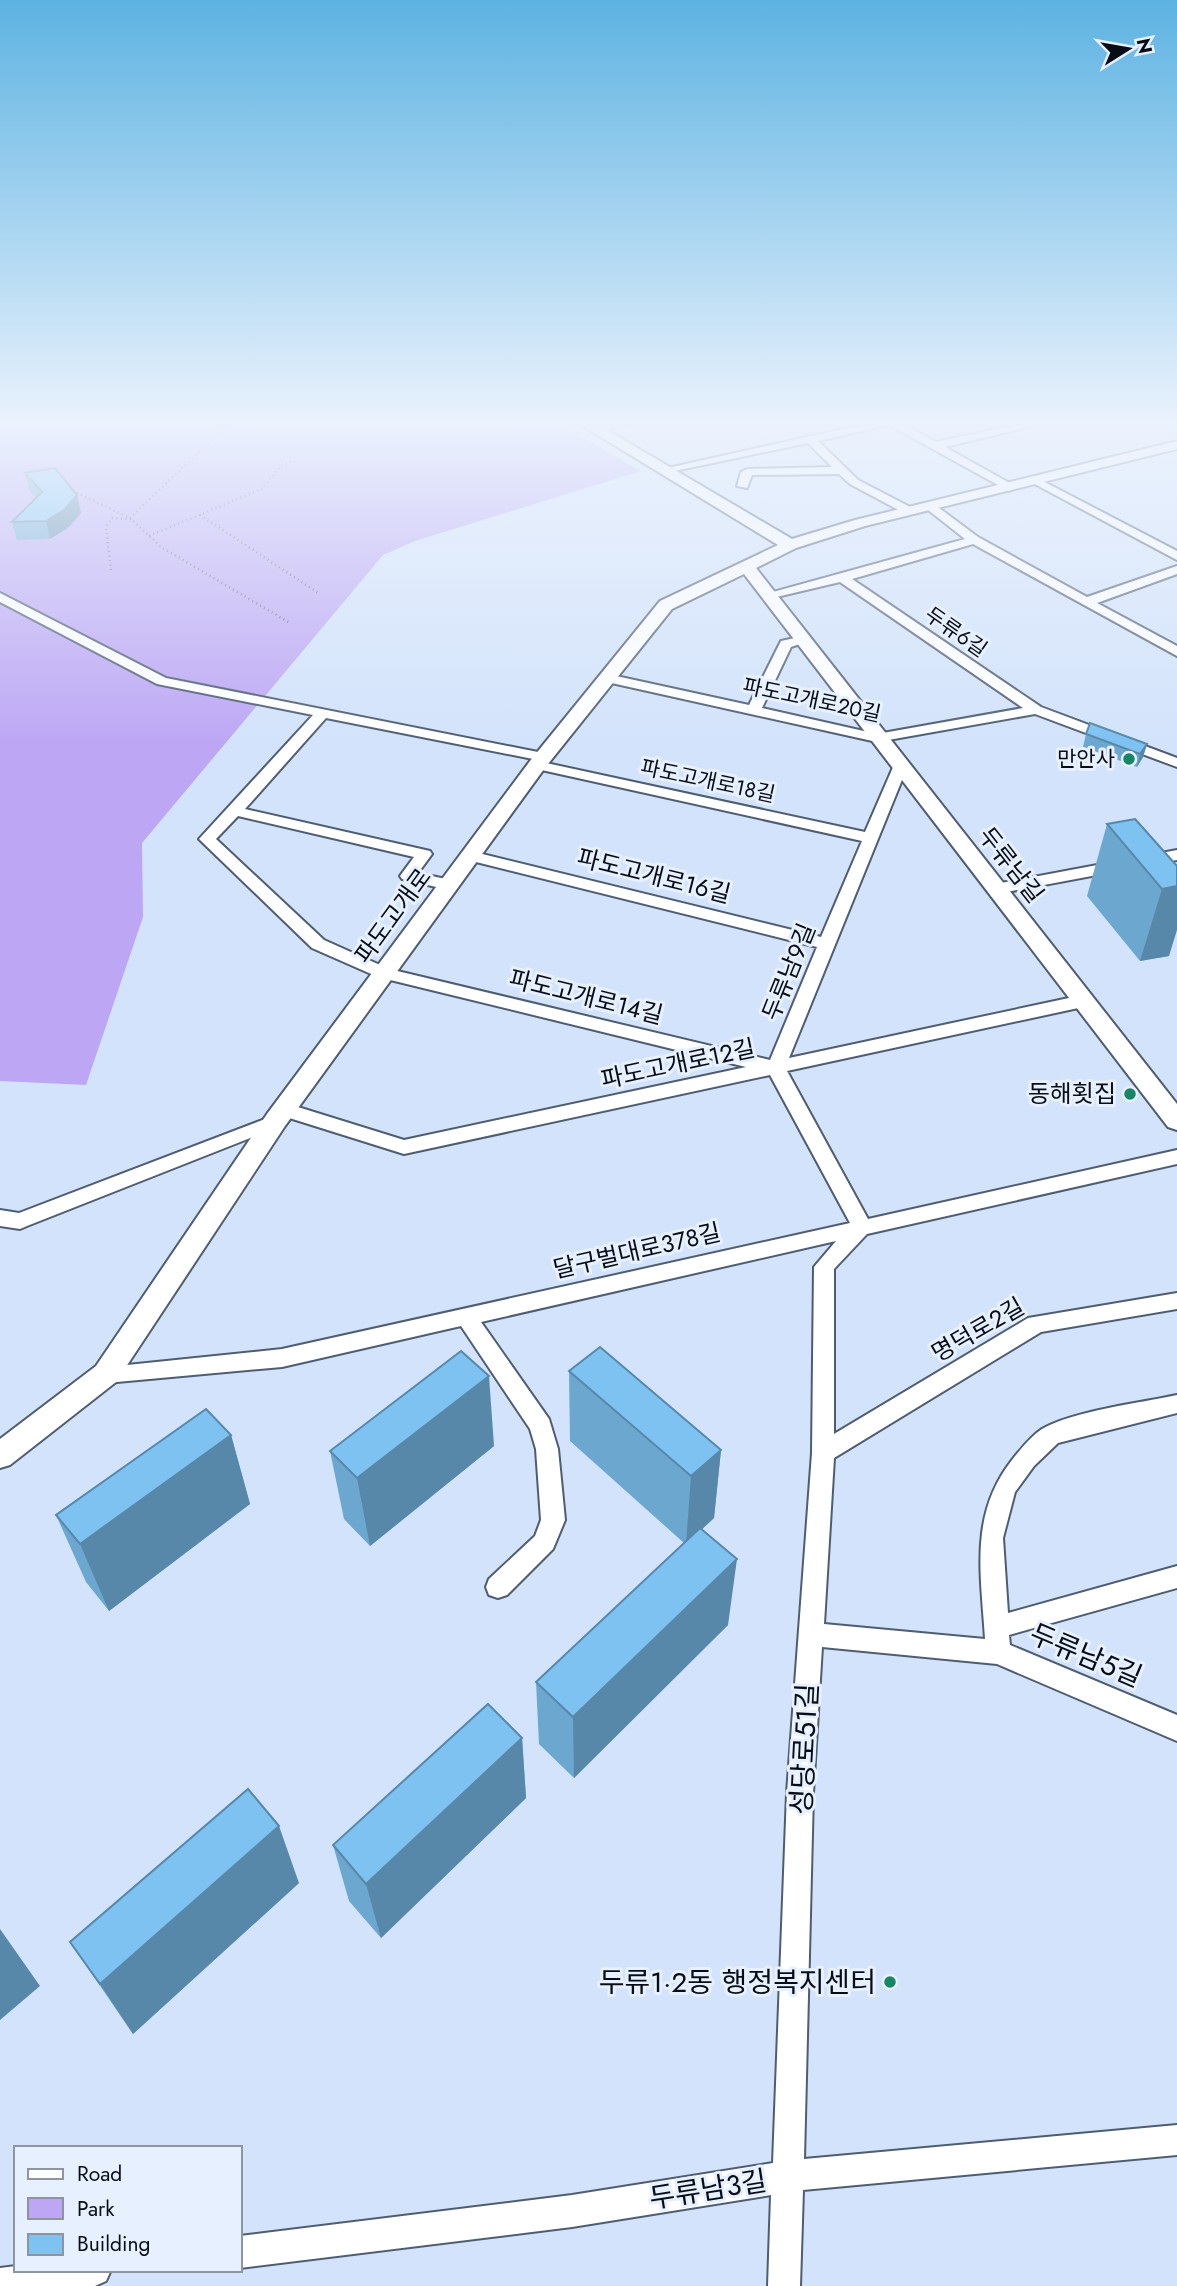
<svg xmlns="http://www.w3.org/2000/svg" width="1177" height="2286" viewBox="0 0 1177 2286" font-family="Jost,'Noto Sans KR',sans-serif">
  <rect width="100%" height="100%" fill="#d3e3fb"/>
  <path fill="#bda7f4" d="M0,423H557L641,471L415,541L383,555L142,843L143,917L86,1085L0,1081Z"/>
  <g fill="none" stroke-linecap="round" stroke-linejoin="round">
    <g stroke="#4f5d71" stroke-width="4">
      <path id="minor" d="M610,423H633L596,432L590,429Z
        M870,423H901L936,442L1024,423H1045L945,447L1013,485V489L1009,491L889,425L818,441L858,480L912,508L914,511L908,515L850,484L839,474L752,475L747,488L737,486L741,472L747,469L832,467L808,443L665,473L659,470Z
        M1035,477L1177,551V560L1031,482V478Z
        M931,502L978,537L1087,597L1177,566V574L1097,603L1177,646V656L973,544L852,579L1041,707L1177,758V767L1035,714L877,742L607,682L600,678L607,674L749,705L781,641L804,636L811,640L791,647L762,708L877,734L1023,708L840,582L768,599L762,595L965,539L927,509V503Z
        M0,593L166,678L548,754L550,757L543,761L326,718L245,809L430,851L432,854L418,873L455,881V889L449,890L402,879L400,876L414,857L238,816L216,839L324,940L389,969L770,1060L817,947L464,859L462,856L470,851L821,937L862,841L537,769L530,765L537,761L865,832L894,765L901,761L908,765L789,1058L1083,995L1089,997L1092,1001L1083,1007L787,1071L868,1219L1177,1150V1164L867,1234L834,1269V1434L1028,1318L1177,1293V1309L1041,1332L834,1458L824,1624L985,1639C981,1573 969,1515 1012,1460C1020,1450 1031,1436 1042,1429C1073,1411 1140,1403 1177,1395V1413L1058,1443L1034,1466L1015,1492L1003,1538L1008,1613L1177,1566V1588L1009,1635L1010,1645L1177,1715V1741L997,1664L822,1647L813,1793L804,2159L1177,2125V2155L803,2190L800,2286H768L771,2195L572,2227L240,2268V2236L572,2195L773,2163L787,1793L812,1453L814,1267L836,1241L481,1322L549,1419L558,1449L565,1520L553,1549L507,1595L498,1598L489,1595L486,1587L489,1579L535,1536L541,1520L536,1449L530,1429L461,1326L282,1367L106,1383L98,1380L95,1374L98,1368L282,1349L850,1223L770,1075L404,1154L283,1116L285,1120L283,1125L27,1226L20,1229L0,1226V1210L19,1213L278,1114L276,1110L278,1105L285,1103L404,1140L746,1067L378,977L312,948L199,839L313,715L157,684L0,602Z
        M1177,850V860L996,894L988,889L996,884Z
        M16,2266V2270H111L106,2281L95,2286H0V2268Z"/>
    </g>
    <g stroke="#4f5d71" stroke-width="4">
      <path id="tertiary" d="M578,423H595L792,539L855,520L1177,441V449L865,526L796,548L756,568L1177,1104V1130L1168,1127L744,574L672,609L544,769L285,1126L116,1382L10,1465L0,1468V1439L96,1366L267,1114L530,761L660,601L778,545Z"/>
    </g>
    <path stroke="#656f7f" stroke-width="2.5" stroke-dasharray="1 3.5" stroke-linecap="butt" d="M69,489L130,518L229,423
      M200,515L320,594
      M130,518L161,547L290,623
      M149,536L262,489L282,465L293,461
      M111,570L106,527L112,518L131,519"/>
    <use href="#minor" fill="#fff" fill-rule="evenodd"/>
    <use href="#tertiary" fill="#fff" fill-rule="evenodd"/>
  </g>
  <path fill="#6ca7d0" d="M25,473L77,495L81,513L69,527L50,539L17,540L12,522L36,498L29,490Z
    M1086,734L1147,744L1143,757L1137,767L1083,747Z
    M1107,824L1177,866L1169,956L1140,961L1087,896Z
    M569,1371L721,1450L714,1518L702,1529L728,1625L574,1778L539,1744L536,1682L684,1543L570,1441Z
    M231,1435L250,1504L109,1611L86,1582L56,1515Z
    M494,1446L370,1546L344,1519L330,1451Z
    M522,1738L526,1798L381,1938L349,1901L333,1845Z
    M299,1883L133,2034L70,1942Z"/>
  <path fill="#5888a9" d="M77,495L81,513L69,527L50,539L46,521Z
    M1147,744L1143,757L1137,767L1140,754Z
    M1177,886V930L1169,956L1140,961L1162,889Z
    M489,1376L494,1446L370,1546L357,1478Z
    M231,1435L250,1504L109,1611L80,1544Z
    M721,1450L714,1518L686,1544L691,1476Z
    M737,1559L728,1625L574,1778L573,1717Z
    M522,1738L526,1798L381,1938L366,1884Z
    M279,1826L299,1883L133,2034L100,1984Z
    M0,1929L40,1986L0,2020Z"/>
  <path fill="#7ec2f2" stroke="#5888a9" stroke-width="2" d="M55,468L77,495L65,509L46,521L12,522L42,492L25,473Z
    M1090,723L1147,744L1140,754L1086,734Z
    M1135,819L1177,866V886L1162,889L1107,824Z
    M600,1347L721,1450L691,1476L569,1371Z
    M461,1351L489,1376L357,1478L330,1451Z
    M206,1409L231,1435L80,1544L56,1515Z
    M700,1528L737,1559L573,1717L536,1682Z
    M488,1704L522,1738L366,1884L333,1845Z
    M248,1789L279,1826L100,1984L70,1942Z"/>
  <linearGradient id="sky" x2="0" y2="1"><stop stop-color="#5db3e2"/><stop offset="0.57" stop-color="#ebf2fd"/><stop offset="1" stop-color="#ebf2fd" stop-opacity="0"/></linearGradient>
  <rect width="1177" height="743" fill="url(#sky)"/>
  <g fill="#178664" stroke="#e6f0fe" stroke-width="2.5">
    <circle cx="1129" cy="759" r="7"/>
    <circle cx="1130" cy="1094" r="7"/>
    <circle cx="890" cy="1982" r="7"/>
  </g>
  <g text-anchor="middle" stroke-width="6" stroke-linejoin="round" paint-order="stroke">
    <g font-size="21" fill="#080d15" stroke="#e6f0fe">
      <text transform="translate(956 632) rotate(35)" y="7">두류6길</text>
      <text transform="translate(812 700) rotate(12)" y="7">파도고개로20길</text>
      <text transform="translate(708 781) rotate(12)" y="7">파도고개로18길</text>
    </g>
    <g font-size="21" fill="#080d15" stroke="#e6f0fe" text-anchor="end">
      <text x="1115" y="766">만안사</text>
    </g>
    <g font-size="24" fill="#080d15" stroke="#e6f0fe">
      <text transform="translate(1011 865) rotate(52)" y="8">두류남길</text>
      <text transform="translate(654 876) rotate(14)" y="8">파도고개로16길</text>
      <text transform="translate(393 916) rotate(-54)" y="8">파도고개로</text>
      <text transform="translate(789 972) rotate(-68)" y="8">두류남9길</text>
      <text transform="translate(586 997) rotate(14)" y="8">파도고개로14길</text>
      <text transform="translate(678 1064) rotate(-12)" y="8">파도고개로12길</text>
      <text transform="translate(637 1251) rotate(-13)" y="8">달구벌대로378길</text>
      <text transform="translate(978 1330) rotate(-30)" y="8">명덕로2길</text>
    </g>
    <g font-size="24" fill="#080d15" stroke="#e6f0fe" text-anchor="end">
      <text x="1116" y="1102">동해횟집</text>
    </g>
    <g font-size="28" fill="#080d15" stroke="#e6f0fe">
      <text transform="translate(1086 1655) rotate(23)" y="10">두류남5길</text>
      <text transform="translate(804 1749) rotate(-87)" y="10">성당로51길</text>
      <text transform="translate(708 2189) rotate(-9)" y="10">두류남3길</text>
    </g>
    <g font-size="28" fill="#080d15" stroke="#e6f0fe" text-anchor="end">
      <text x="876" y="1992">두류1·2동 행정복지센터</text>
    </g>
  </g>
  <rect x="14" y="2146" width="228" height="126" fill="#e6f0fe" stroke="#8d95a1" stroke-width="2"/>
  <rect x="28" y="2169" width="35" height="10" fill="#ffffff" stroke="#8d95a1" stroke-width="2"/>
  <text x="77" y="2181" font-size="21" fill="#080d15">Road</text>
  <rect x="28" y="2198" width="35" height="21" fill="#bda7f4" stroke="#8d95a1" stroke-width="2"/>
  <text x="77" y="2216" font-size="21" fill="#080d15">Park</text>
  <rect x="28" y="2234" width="35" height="21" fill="#7ec2f2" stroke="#8d95a1" stroke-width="2"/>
  <text x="77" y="2251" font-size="21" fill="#080d15">Building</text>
  <g transform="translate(1128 49) rotate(79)" stroke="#e6f0fe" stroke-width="5" paint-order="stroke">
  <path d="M0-5L12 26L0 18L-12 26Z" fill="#080d15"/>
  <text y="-10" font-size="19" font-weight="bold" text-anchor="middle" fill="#080d15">N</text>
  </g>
</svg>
